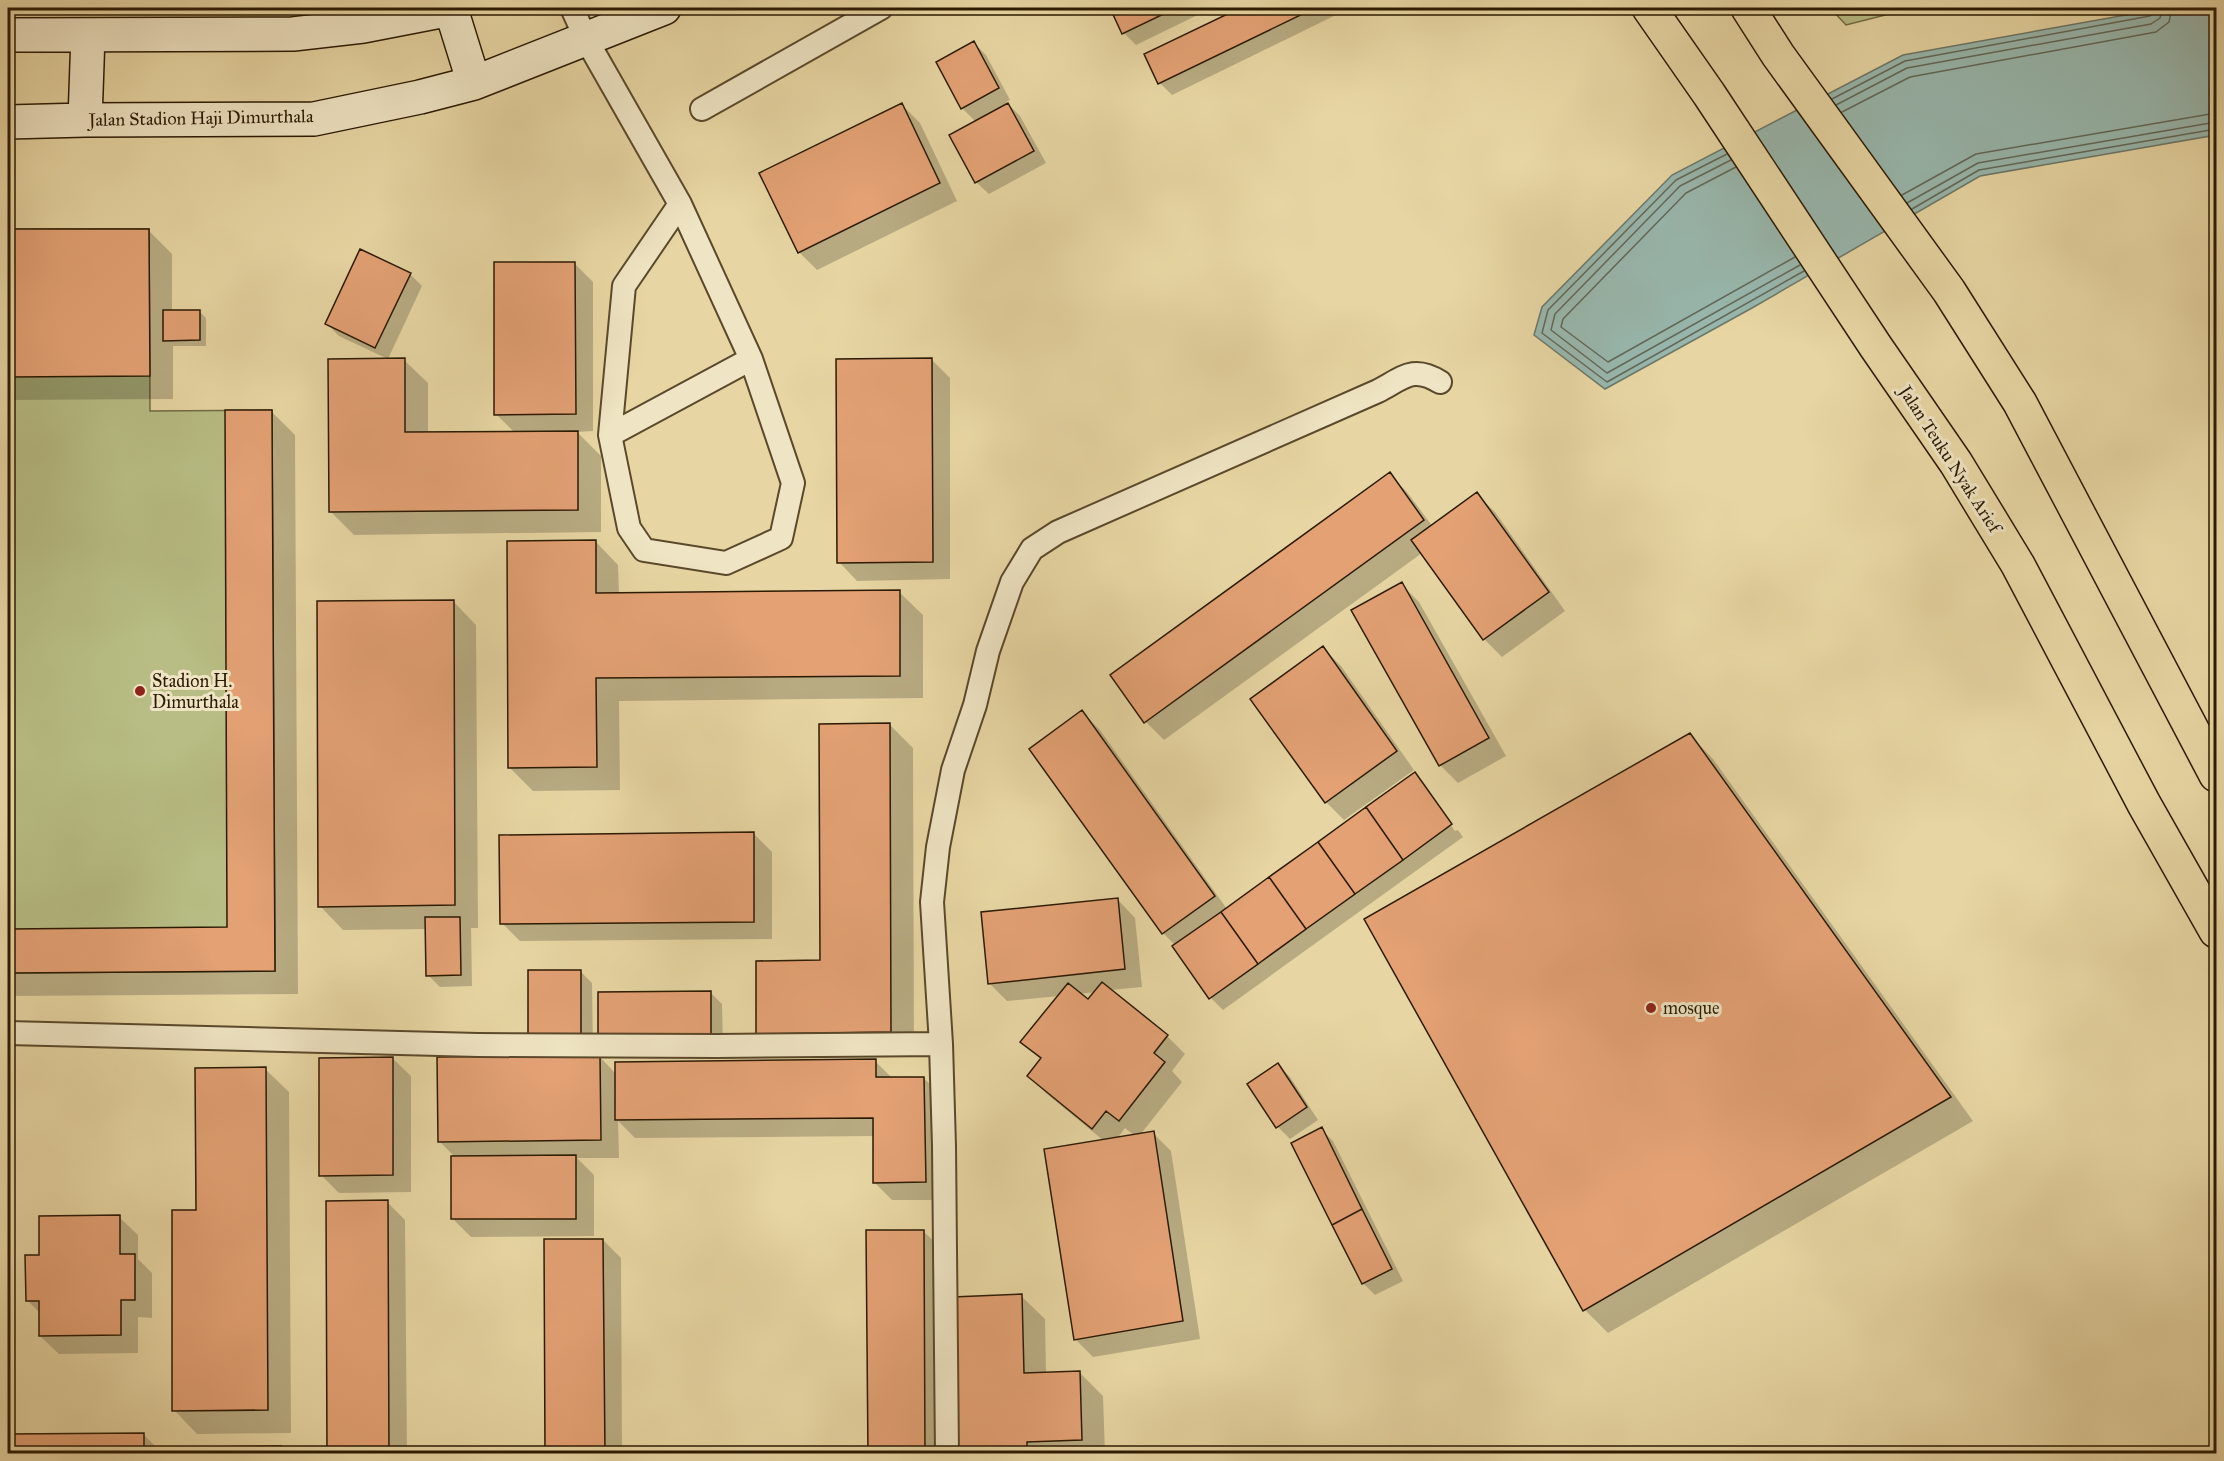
<svg xmlns="http://www.w3.org/2000/svg" width="2224" height="1461" viewBox="0 0 2224 1461" font-family="'IM FELL Great Primer',serif">
  <rect width="100%" height="100%" fill="#e7d6a3"/>
  <filter id="stains"><feTurbulence type="fractalNoise" baseFrequency=".00333" numOctaves="4"/><feColorMatrix values="0 0 0 0 .2 0 0 0 0 .09 0 0 0 0 .02 0 0 0 .5 -.17"/></filter>
  <radialGradient id="worn" r=".72"><stop offset=".6" stop-color="#630" stop-opacity="0"/><stop offset="1" stop-color="#630" stop-opacity=".3"/></radialGradient>
  <path fill="#b7bd84" stroke="#716c44" stroke-width="1.5" d="M1830,8H1913L1846,25Z
    M8,229H149L150,411L272,410L275,971L8,973Z"/>
  <path fill="#98b7ad" stroke="#6c7869" stroke-width="1.5" d="M2165,8H2216V135L1980,176L1752,308L1605,389L1534,335L1542,307L1672,175L1903,55Z"/>
  <path fill="#0003" fill-rule="evenodd" d="M1111,8H1212L1136,45L1124,33Z
    M1243,8H1335L1338,14L1172,95L1160,83L1146,55Z
    M974,43L986,55L1010,100L1006,102L1020,116L1046,163L989,194L976,182L951,135L976,122L962,108Z
    M902,105L920,123L957,201L817,270L799,252Z
    M148,230L172,254V312H200L206,318V346H173V399L8,400V231Z
    M575,264L593,282V431L577,432L601,456V532L354,535L330,511L404,360L428,383V433H515L496,414Z
    M410,274L422,286L388,359L339,336L327,324Z
    M932,360L950,378V579L857,581L839,562Z
    M271,411L295,435L298,994L8,996V930L228,928Z
    M1389,474L1407,492L1433,527L1477,494L1495,512L1565,611L1502,657L1484,639L1422,553L1164,740L1146,722Z
    M595,541L618,565L619,594L899,592L923,615V698L619,701L620,790L533,791L509,767Z
    M1401,584L1419,602L1506,756L1458,783L1440,765Z
    M453,601L476,625L478,928H471L472,986L440,987L428,975L427,929L343,930L320,906Z
    M1323,648L1341,666L1414,770L1344,820L1326,802Z
    M1082,712L1100,730L1227,909L1415,774L1426,786H1422L1455,831L1458,830L1426,786L1463,837L1223,1010L1211,998L1176,946L1163,933Z
    M890,725L913,748L914,1055L781,1057L758,1033L821,961Z
    M1690,735L1713,759L1973,1121L1608,1333L1585,1310L1366,919Z
    M754,834L772,852V939L520,941L502,923Z
    M1117,899L1135,918L1142,987L1110,990L1167,1036L1185,1054L1172,1071L1182,1082L1140,1135L1153,1133L1171,1151L1200,1339L1093,1357L1075,1339L1104,1141L1047,1094L1029,1076L1041,1060L1022,1041L1059,996L1007,1001L989,983ZM1096,992L1088,1002L1078,994ZM1125,1128L1135,1136L1117,1139Z
    M580,971L592,983L593,1052L529,972Z
    M710,992L722,1004L723,1045L612,1046Z
    M600,1057L616,1074L875,1061L893,1079L924,1078L942,1097L943,1200H892L874,1182V1136L635,1138L618,1121L619,1158H577L594,1175V1236L471,1237L453,1219L456,1158L439,1141Z
    M392,1058L411,1076V1192L339,1193L321,1175Z
    M1278,1065L1290,1077L1318,1120L1290,1139L1278,1127L1249,1084Z
    M265,1069L289,1092L291,1433L197,1434L174,1410L198,1211Z
    M1321,1129L1333,1141L1403,1281L1375,1295L1363,1283Z
    M387,1202L405,1220L407,1454H329Z
    M119,1217L138,1235V1259L152,1273V1318L138,1317V1353L59,1354L40,1336L41,1314L27,1300Z
    M923,1231L942,1249V1454H869Z
    M603,1240L621,1258L622,1454H547Z
    M1021,1296L1045,1319L1046,1374L1080,1373L1103,1396L1105,1454H960Z
    M143,1434L163,1454H8V1436Z"/>
  <g fill="none" stroke-linecap="round" stroke-linejoin="round">
    <path stroke="#626858" stroke-width="1.5" d="M1832,99L1905,61L2150,16L2154,13L2155,8
      M1836,105L1907,68L2151,24L2160,18L2163,8
      M1842,112L1910,77L2156,32L2169,22L2172,8
      M1727,154L1676,180L1548,310L1542,333L1607,382L1804,271
      M1731,160L1680,186L1555,314L1551,330L1607,373L1800,265
      M1736,167L1686,193L1563,319L1561,327L1608,362L1795,257
      M1902,195L1976,154L2216,113
      M1907,203L1978,163L2216,122
      M1912,209L1979,170L2216,129"/>
  </g>
  <path fill="#e3a174" stroke="#2b1a03" stroke-width="1.5" d="M1110,8H1176L1122,34Z
    M1240,8H1315L1158,84L1144,54Z
    M974,41L999,88L961,109L936,62Z
    M902,103L940,183L798,253L759,173Z
    M1008,103L1034,151L975,183L949,135Z
    M8,229H149L150,376L8,377Z
    M360,249L411,273L375,348L325,324Z
    M494,262H575L576,414L494,415Z
    M163,310H200V340L163,341Z
    M405,358V432L578,431V510L329,512L328,359Z
    M932,358L933,562L837,563L836,359Z
    M225,410H272L275,971L8,973V929L227,927Z
    M1390,472L1424,520L1144,723L1110,675Z
    M1477,492L1549,592L1483,640L1411,540Z
    M596,540V593L900,590V676L596,678L597,767L508,768L507,541Z
    M1402,582L1489,738L1439,766L1351,610Z
    M454,600L455,905L318,907L317,601Z
    M1323,646L1397,751L1325,803L1250,699Z
    M1082,710L1215,896L1162,934L1029,749Z
    M890,723L891,1032L756,1034V961L820,960L819,724Z
    M1690,733L1951,1097L1583,1311L1364,919Z
    M1415,772L1452,824L1403,860L1366,807Z
    M1366,807L1403,860L1355,894L1318,842Z
    M754,832V922L500,924L499,835Z
    M1318,842L1355,894L1306,929L1269,877Z
    M1269,877L1306,929L1258,964L1221,912Z
    M1118,898L1125,969L988,984L981,912Z
    M1221,912L1258,964L1209,999L1172,946Z
    M425,917H460L461,975L426,976Z
    M528,970H581V1041H528Z
    M1102,982L1168,1035L1154,1053L1165,1062L1119,1121L1106,1111L1092,1129L1027,1076L1041,1058L1020,1042L1068,983L1088,999Z
    M711,991V1034L598,1035V992Z
    M600,1055L601,1140L438,1142L437,1057Z
    M393,1057V1175L319,1176V1058Z
    M876,1059V1077H924L926,1182L873,1183V1118L615,1120V1062Z
    M1278,1063L1307,1107L1276,1128L1247,1084Z
    M266,1067L268,1410L172,1411V1210H196L195,1068Z
    M1322,1127L1362,1209L1332,1225L1291,1143Z
    M1154,1131L1183,1321L1074,1340L1044,1149Z
    M576,1155V1219H451V1156Z
    M388,1200L389,1454H327L326,1201Z
    M1362,1209L1392,1269L1362,1284L1332,1225Z
    M120,1215V1254H135V1300H121V1335L39,1336V1301H26L25,1255H39V1216Z
    M866,1230H924L925,1454H868Z
    M544,1239H603L605,1454H545Z
    M1022,1294L1024,1373L1080,1371L1082,1440L1027,1442V1454H958L953,1297Z
    M144,1433V1454H8V1434Z
    M281,1446V1454H205V1447Z"/>
  <g fill="none" stroke-linecap="round" stroke-linejoin="round">
    <g stroke="#5a492b" stroke-width="26">
      <path id="lane" d="M572,8L586,39L680,204L751,359L793,483L781,538L726,563L644,550L629,528L610,435L624,286L680,204
        M702,109L881,8
        M610,435L751,359
        M8,1033L478,1045L717,1046L941,1044
        M947,1454L944,1146L941,1044L932,902L938,847L953,770L975,705L988,651L1012,582L1032,549L1058,532L1378,391C1403,378 1413,365 1440,382"/>
    </g>
    <g stroke="#2b1a03" stroke-width="36">
      <path id="secondary" d="M451,9L474,83
        M8,35L293,34L363,26L456,8
        M85,120L88,35
        M8,122L85,120L314,119L420,97L474,83L664,8"/>
    </g>
    <g stroke="#2b1a03" stroke-width="36">
      <path id="highway" d="M1649,8L1709,94L1876,347L1956,463L2018,565L2144,804L2216,931
        M1748,8L1778,55L1949,291L2020,403L2216,775"/>
    </g>
    <use href="#lane" stroke="#efe4c3" stroke-width="22"/>
    <use href="#secondary" stroke="#efe4c3" stroke-width="33"/>
    <use href="#highway" stroke="#e7d6a3" stroke-width="33"/>
  </g>
  <g fill="#8f2418" stroke="#efe4c3" stroke-width="2">
    <circle cx="140" cy="691" r="6"/>
    <circle cx="1651" cy="1008" r="6"/>
  </g>
  <g text-anchor="middle" stroke-width="6" stroke-linejoin="round" paint-order="stroke">
    <g font-size="18" fill="#2b1a03" stroke="#efe4c3">
      <text transform="translate(201 118) rotate(-1)" y="6">Jalan Stadion Haji Dimurthala</text>
      <text transform="translate(1950 459) rotate(57)" y="6">Jalan Teuku Nyak Arief</text>
    </g>
    <g font-size="18" fill="#2b1a03" stroke="#efe4c3" text-anchor="start">
      <text x="152" y="687">Stadion H.<tspan x="152" dy="21">Dimurthala</tspan></text>
      <text x="1663" y="1014">mosque</text>
    </g>
  </g>
  <rect width="2224" height="1461" fill="none" stroke="#e7d6a3" stroke-width="30"/>
  <rect x="9" y="9" width="2206" height="1443" fill="none" stroke="#2b1a03" stroke-width="3"/>
  <rect x="15" y="15" width="2194" height="1431" fill="none" stroke="#2b1a03" stroke-width="1.5"/>
  <rect width="100%" height="100%" filter="url(#stains)"/>
  <rect width="100%" height="100%" fill="url(#worn)"/>
</svg>
